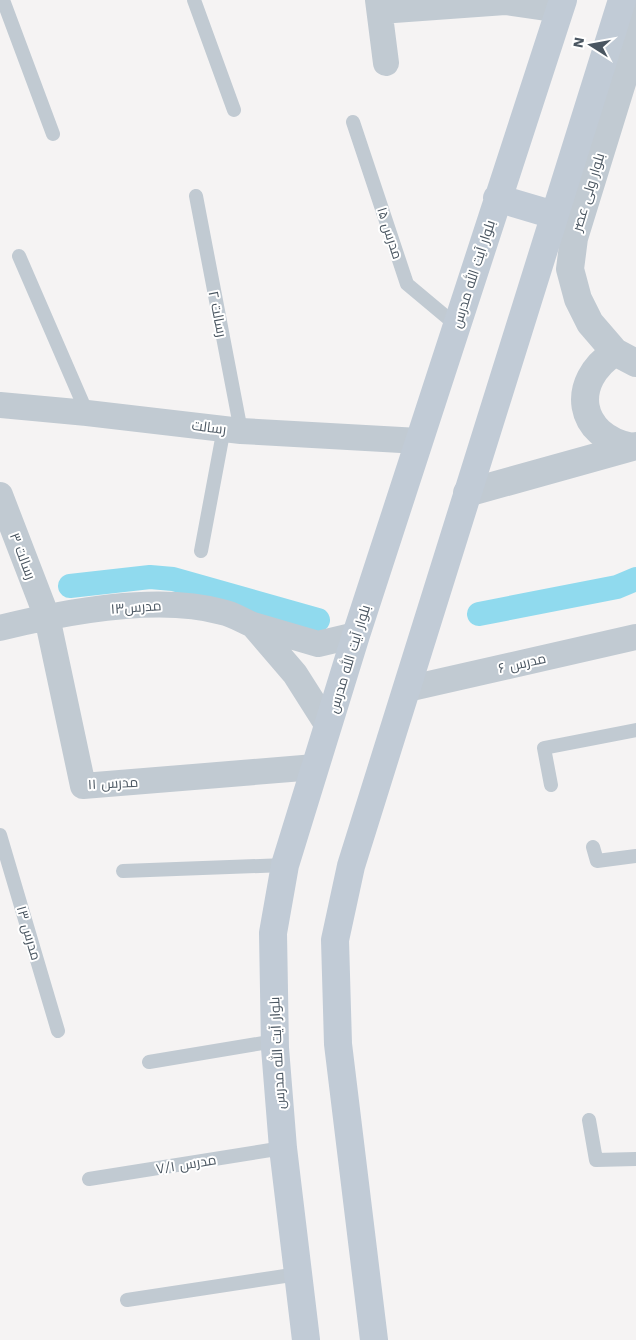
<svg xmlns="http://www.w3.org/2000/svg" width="636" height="1340" viewBox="0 0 636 1340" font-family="'Work Sans',Cairo,sans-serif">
  <rect width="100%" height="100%" fill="#f5f3f3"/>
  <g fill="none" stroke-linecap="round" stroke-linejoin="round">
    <path stroke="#90daee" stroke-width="24" d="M70,586L150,577L173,579L318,620
      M479,614L617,587L636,579"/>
    <path stroke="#c1cad2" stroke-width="14" d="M3,0L53,134
      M194,0L234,110
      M353,122L407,284L456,325
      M196,196L241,431
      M19,256L87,413
      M201,551L224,428
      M551,785L544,748L636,730
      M0,835L58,1031
      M593,847L597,861L636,856
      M123,871L285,865
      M149,1062L275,1041
      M589,1120L596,1160L636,1159
      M89,1179L283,1148
      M127,1300L298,1274"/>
    <path stroke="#c1cad2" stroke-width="26" d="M378,0L386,63
      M380,11L505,2L560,10
      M0,405L87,413L241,431L419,441
      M0,495L47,617L83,786L315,767
      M0,628C65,612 157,594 222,612C233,614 243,621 253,625
      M407,689L636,637
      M328,726L295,674L253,625L318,644L356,635"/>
    <path stroke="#c1cad2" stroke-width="28" d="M633,0L630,57L574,238L570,269L578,299L590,323L615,352L636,363
      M615,352C569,382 577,436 632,447
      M467,493L636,446"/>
    <path stroke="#c1cbd6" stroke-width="28" d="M497,198L554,215
      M306,1340L283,1148L275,1048L273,933L285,865L356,635L563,0
      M374,1340L338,1044L335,940L351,866L622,0"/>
  </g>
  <g text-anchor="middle" stroke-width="4" stroke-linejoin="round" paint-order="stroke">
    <g font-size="14" fill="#4a5661" stroke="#fff">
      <text transform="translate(588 192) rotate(-73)" y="5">بلوار ولی عصر</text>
      <text transform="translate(390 233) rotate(72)" y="5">مدرس ۱۵</text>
      <text transform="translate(473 274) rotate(-72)" y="5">بلوار آیت الله مدرس</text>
      <text transform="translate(218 314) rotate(79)" y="5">رسالت ۲</text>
      <text transform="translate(209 427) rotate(7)" y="5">رسالت</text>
      <text transform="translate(23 556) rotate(69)" y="5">رسالت ۳</text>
      <text transform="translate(136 607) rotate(-4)" y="5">مدرس۱۳</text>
      <text transform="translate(349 659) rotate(-73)" y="5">بلوار آیت الله مدرس</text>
      <text transform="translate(522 663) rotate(-13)" y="5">مدرس ۶</text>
      <text transform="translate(113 783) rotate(-3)" y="5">مدرس ۱۱</text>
      <text transform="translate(29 933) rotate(74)" y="5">مدرس ۱۳</text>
      <text transform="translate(277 1053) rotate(-93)" y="5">بلوار آیت الله مدرس</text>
      <text transform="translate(186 1164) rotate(-9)" y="5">مدرس ۷/۱</text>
    </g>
  </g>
  <g transform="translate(591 45) rotate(281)" stroke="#ffffff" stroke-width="4" paint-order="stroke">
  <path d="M0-4L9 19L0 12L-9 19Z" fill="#4a5661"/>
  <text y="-8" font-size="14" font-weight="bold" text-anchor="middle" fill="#4a5661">N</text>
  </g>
</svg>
